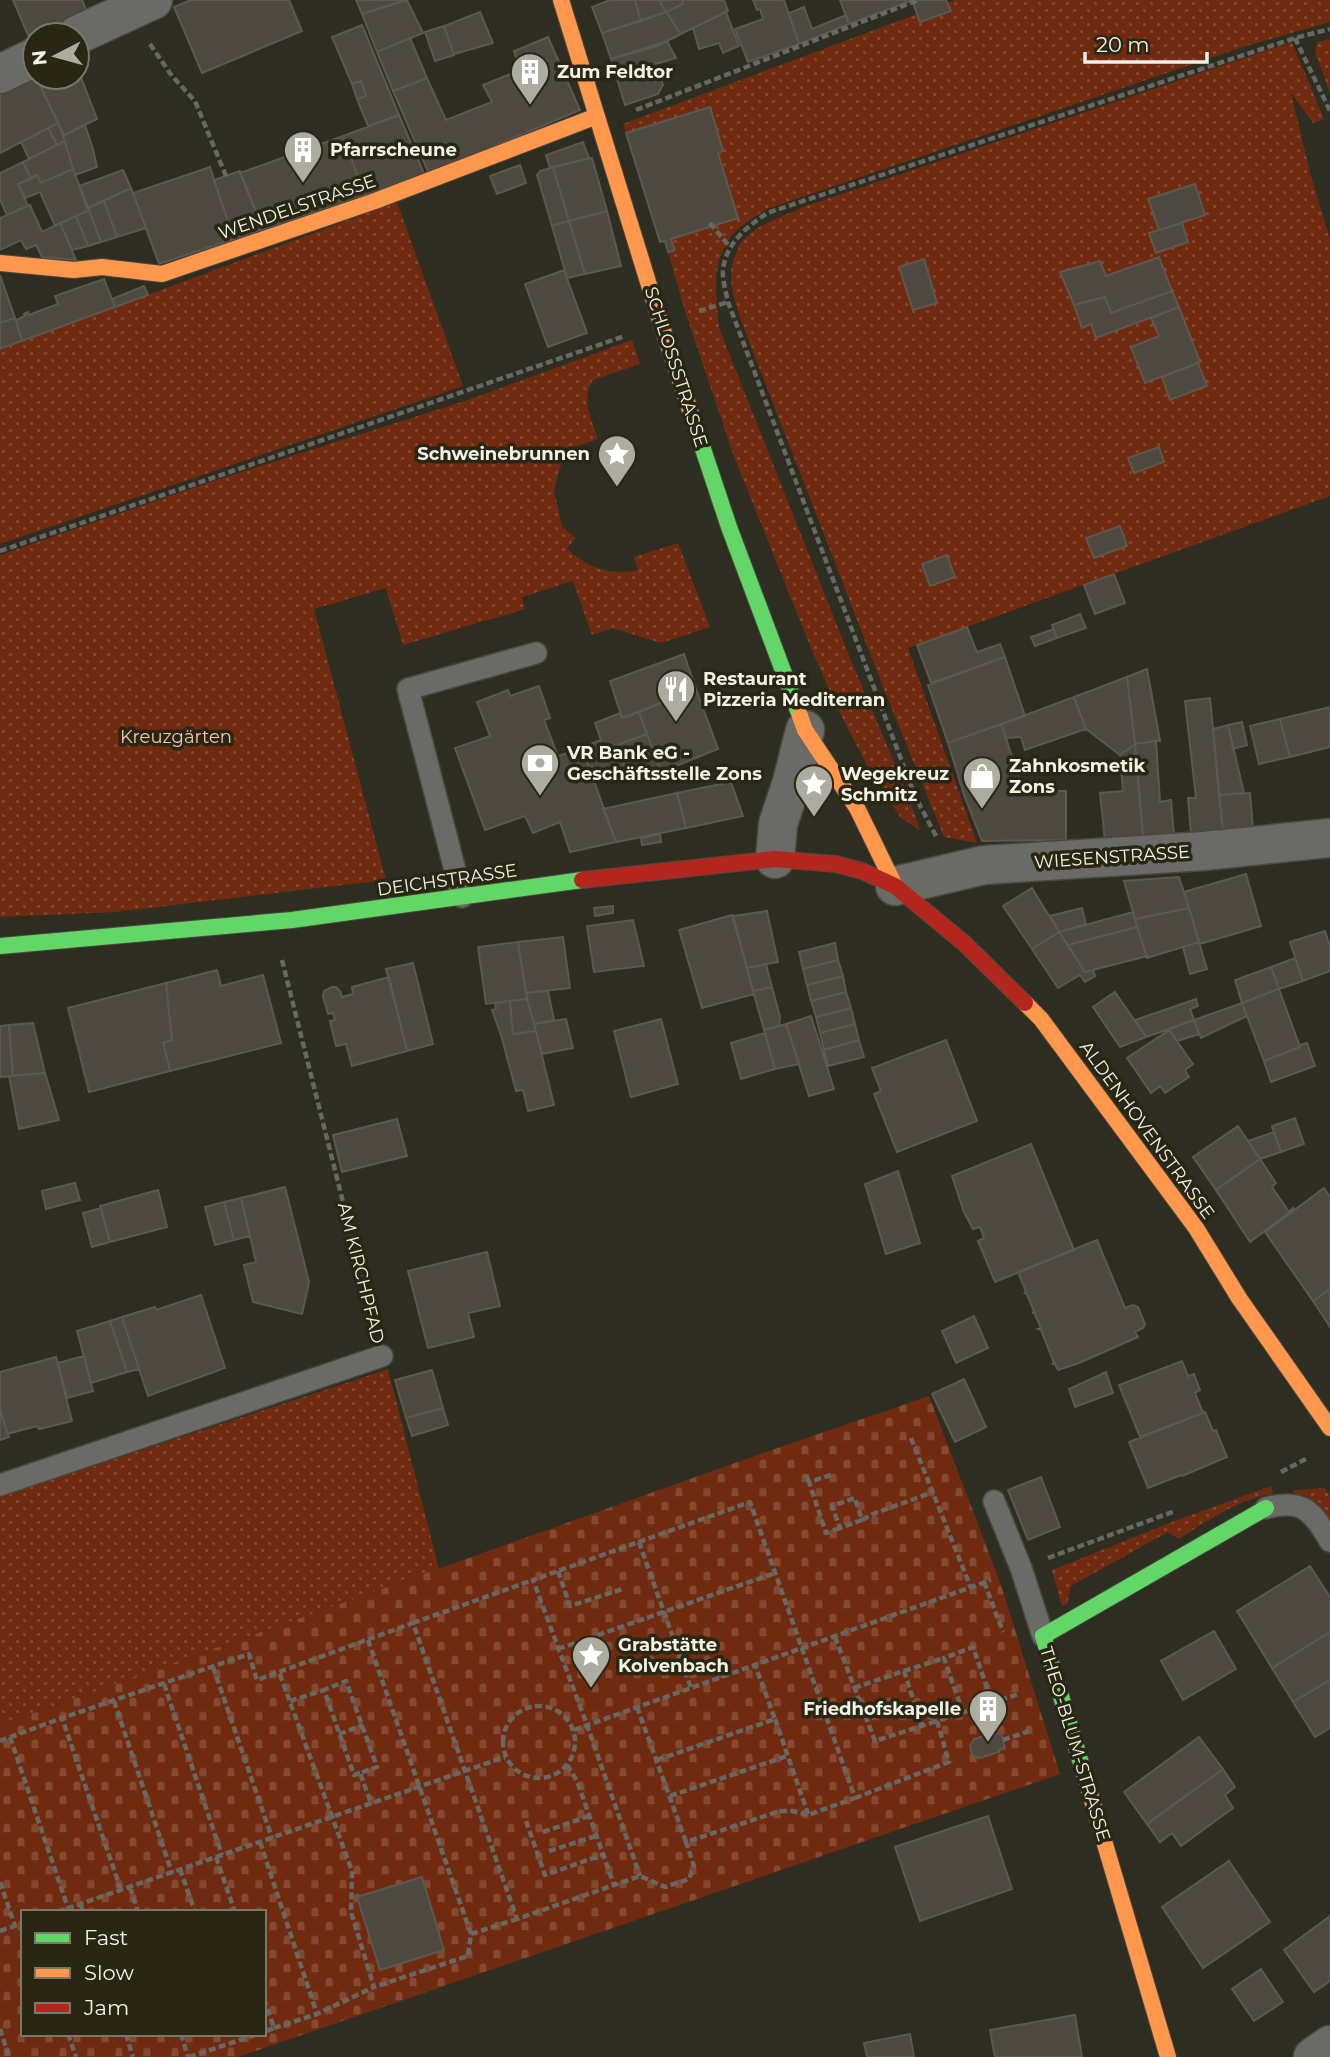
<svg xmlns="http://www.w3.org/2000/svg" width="1330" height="2057" viewBox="0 0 1330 2057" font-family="Montserrat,sans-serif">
  <defs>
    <pattern id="grass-dots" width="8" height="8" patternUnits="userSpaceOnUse" patternTransform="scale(1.75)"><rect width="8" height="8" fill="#702a0f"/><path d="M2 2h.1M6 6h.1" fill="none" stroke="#854932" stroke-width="1.8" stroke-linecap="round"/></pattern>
    <pattern id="cemetery-stones" width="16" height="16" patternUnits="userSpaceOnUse" patternTransform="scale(1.75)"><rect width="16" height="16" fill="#702a0f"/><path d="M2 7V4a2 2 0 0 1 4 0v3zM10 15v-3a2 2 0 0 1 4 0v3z" fill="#854932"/></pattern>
  </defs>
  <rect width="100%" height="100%" fill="#2e2d22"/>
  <path fill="url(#grass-dots)" d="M955,0H1330V22L1243,47L767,209C756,216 740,225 731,236C711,262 716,298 719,328L850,658L907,792L920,830L901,818L870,771L839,711L813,653L733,454L684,308L665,241L660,242L623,124L917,14L920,22L950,11L947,3Z
    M1330,39V93L1315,52L1317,42Z
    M1292,42L1324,119L1313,123L1291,93L1312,180L1330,238V496L908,648L977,843L944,837L887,697L743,326C735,302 724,276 737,252C739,247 741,241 745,238C760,223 784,216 803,207Z
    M397,202L463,386L0,544V350Z
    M632,340L640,364L593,380C580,398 592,420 598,439L571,448L561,464L554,490L562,526L575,538L567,549C588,567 610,577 638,570L634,557L678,543L710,627L661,643L612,628L592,635L573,581L522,597L525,609L403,645L386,588L314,609L386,880L115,912L0,917V555L210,482L468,400Z
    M388,1369L439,1569L0,1725V1497Z
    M1271,1486L1273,1493C1237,1501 1209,1519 1179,1539L1168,1532L1071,1586L1067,1604L1062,1606L1052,1570L1177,1520Z
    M1325,1488L1330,1496V1524C1321,1509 1312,1494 1293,1493L1294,1490Z"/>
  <path fill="url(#cemetery-stones)" fill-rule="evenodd" d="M929,1396L1000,1582L1060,1774L238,2057H0V1725L763,1453ZM23,1912H264V2034H23Z"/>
  <path fill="#4d4941" stroke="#5c5850" stroke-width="2" d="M13,0H82L91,22L61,35H35V46L33,47Z
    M191,0H289L302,31L202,73L174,7Z
    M356,0H405L362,14Z
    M407,0L423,33L377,52L362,14Z
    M610,0H635L641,21L602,33L592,7Z
    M635,0H659L666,12L641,21Z
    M659,0H682L683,4L666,12Z
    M682,0H724L728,11L681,34L666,12L683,4Z
    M753,0H784L799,44L748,62L735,29L763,19L760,9L757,10Z
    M840,0H913L849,24Z
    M920,0H946L951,11L920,22L913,3Z
    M804,7L812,29L846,15L849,24L799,44L789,13Z
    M480,12L493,43L454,54L444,26Z
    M666,12L681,34L657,46L611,59L602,33Z
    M726,12L739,46L723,53L719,43L699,49L693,28Z
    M362,25L399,115L368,126L357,99L366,96L361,81L352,84L332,37Z
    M444,26L454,55L435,61L425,32Z
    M548,37L580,110L429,174L393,91L427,78L446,120L492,102L483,85L520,70L514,51Z
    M410,38L427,78L393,91L377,52Z
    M667,41L676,58L656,64L663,85L658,94L625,105L611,59Z
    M77,67L97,119L64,135L36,77H77Z
    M36,77L58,123L0,153V90Z
    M361,81L366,96L357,99L352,84Z
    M710,107L723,151L718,153L738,218L671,239L675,250L668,252L665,241L660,242L626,133Z
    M399,115L425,176L365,196L343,136Z
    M58,123L65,141L57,145L48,128Z
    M85,125L93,149L97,167L75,175L63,136Z
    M48,128L57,145L29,159L21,142Z
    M343,136L365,196L263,230L240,173Z
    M65,141L73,169L41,183L37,175L31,179L23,162Z
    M583,142L589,158L550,168L546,155Z
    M592,158L607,211L569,221L553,167Z
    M23,162L31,179L18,184L28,206L7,215L0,200V173Z
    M520,165L526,183L497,194L490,176Z
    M210,167L234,239L159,264L133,193Z
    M553,167L569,221L552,226L537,175L540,171Z
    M73,169L89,210L55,226L40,192L25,198L18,184L37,175L41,183Z
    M123,170L131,188L87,208L79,186Z
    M240,171L263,229L234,239L214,180Z
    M1195,184L1205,215L1159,230L1148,199Z
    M131,188L146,228L117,237L104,201Z
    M104,201L117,237L101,242L88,208Z
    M30,205L42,232L60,223L76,260L42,257L36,245L26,249L21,240L0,250V218Z
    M89,210L101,242L88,246L76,216Z
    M607,211L621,266L585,274L569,221Z
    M76,216L88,246L72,250L60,223Z
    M569,221L585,274L567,278L552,226Z
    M1182,223L1188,242L1156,253L1149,233Z
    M1159,257L1172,291L1111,313L1105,297L1074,305L1060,272L1100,261L1106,276Z
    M924,259L937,303L913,310L899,267Z
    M564,270L587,333L548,347L525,284Z
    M0,275L15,318L0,323Z
    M104,279L115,307L22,341L16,320L25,316L24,314L28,312L29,315L58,304L55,296Z
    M144,286L148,295L115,307L112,299Z
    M1172,291L1179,307L1096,338L1091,324L1082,328L1074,305L1105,297L1111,313Z
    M1179,307L1200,362L1145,383L1131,347L1159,336L1151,318Z
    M15,318L22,341L0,349V323Z
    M1198,363L1207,386L1170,400L1162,377Z
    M1159,447L1164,462L1134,473L1128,458Z
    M1120,526L1127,546L1094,558L1086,538Z
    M947,555L955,577L930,586L922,564Z
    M1114,574L1125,603L1095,614L1084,585Z
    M1080,614L1086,628L1057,638L1052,625Z
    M967,627L977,652L1000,644L1005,657L931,683L917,645Z
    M1054,629L1057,638L1035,646L1031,637Z
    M684,654L696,689L622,718L610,681Z
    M1005,657L1025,716L948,743L928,685Z
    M1147,669L1160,741L1135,744L1127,677Z
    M1127,677L1135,744L1120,755L1086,729L1074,697Z
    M539,686L550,718L544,720L558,756L582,748L616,842L570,852L560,822L533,833L525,816L485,830L455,748L490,736L477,702L508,690L510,696Z
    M696,689L718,749L661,772L639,712Z
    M1074,697L1086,729L1025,750L1021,737L1006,738L1001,724Z
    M1210,698L1223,831L1191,833L1188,798H1196L1185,701Z
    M1330,707V747L1290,757L1280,719Z
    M639,712L647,734L617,745L626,769L593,781L582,747L601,740L595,723L620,713L622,718Z
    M1280,719L1290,757L1259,764L1250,726Z
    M1242,722L1247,745L1233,749L1228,725Z
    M1001,724L1024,791H1066V840L982,841L964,795L948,743Z
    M1228,725L1244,793L1219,795L1213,729Z
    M647,734L660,769L636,774L626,770L617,745Z
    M1156,741L1160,802L1171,800L1174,835L1143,836L1135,744Z
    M1135,744L1143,837L1105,841L1100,793L1123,791L1120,755Z
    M731,782L743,816L686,828L677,793Z
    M677,793L686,828L616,842L603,809Z
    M1250,793L1253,828L1223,831L1219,795Z
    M660,834L661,842L642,845L641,838Z
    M1246,874L1261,926L1200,944L1184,892Z
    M1179,877L1189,908L1135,919L1124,881Z
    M1032,888L1059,932L1032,949L1003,906Z
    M613,906V913L595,916L594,908Z
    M1082,908L1086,924L1059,932L1050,916Z
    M1189,908L1199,942L1147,958L1135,919Z
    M767,911L778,962L747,968L733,916Z
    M1133,912L1137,927L1068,945L1059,932Z
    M732,915L754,994L702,1008L679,930Z
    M633,920L644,966L594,972L587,926Z
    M1137,927L1147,956L1085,972L1068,945Z
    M1325,931L1330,946V971L1303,981L1290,942Z
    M1059,932L1085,972L1093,970L1095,976L1085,982L1080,975L1058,988L1032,949Z
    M563,937L570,988L526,993L518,942Z
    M518,942L527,999L486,1004L478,947Z
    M1199,942L1207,969L1190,974L1183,947Z
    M835,943L838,960L803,969L799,952Z
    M1295,958L1303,981L1279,989L1271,967Z
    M838,960L843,976L807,985L803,969Z
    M413,963L433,1044L407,1051L386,969Z
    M766,964L772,987L753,991L747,968Z
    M1271,967L1279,989L1242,1003L1235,980Z
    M217,970L221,986L263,975L281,1043L170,1071L163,1043L172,1040L166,983Z
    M843,976L846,992L811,1001L807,985Z
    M389,977L407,1051L352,1066L346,1044L336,1046L330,1021L335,1020L333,1013L328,1014L323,996L324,991L332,987H336L340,991L342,997L353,994L352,987Z
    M166,983L172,1040L163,1043L170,1071L89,1092L68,1008Z
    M772,987L780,1017L779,1026L764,1030L753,991Z
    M1279,989L1300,1047L1264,1061L1242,1003Z
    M548,991L554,1020L534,1024L526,993Z
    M846,992L851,1008L816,1017L811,1001Z
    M1115,992L1146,1037L1120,1047L1093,1007Z
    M527,999L536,1031L513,1034L510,1001Z
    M1196,999L1198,1006L1190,1009L1194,1020L1169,1029L1146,1037L1135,1020Z
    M510,1001L513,1034L536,1031L554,1105L528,1111L523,1090L516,1091L501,1035L492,1010L496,1009L495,1003Z
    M1242,1003L1247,1016L1201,1038L1194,1020Z
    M851,1008L855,1024L820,1033L816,1017Z
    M811,1016L834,1089L809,1096L786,1024Z
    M566,1019L573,1048L542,1054L534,1024Z
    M661,1019L678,1084L631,1097L614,1031Z
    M1194,1020L1199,1034L1177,1041L1169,1029Z
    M33,1023L45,1073L13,1076L9,1025Z
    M786,1024L799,1064L775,1069L764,1030Z
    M855,1024L859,1040L824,1050L820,1033Z
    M9,1025L13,1076L0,1077V1026Z
    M1169,1030L1193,1064L1185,1070L1189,1077L1165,1093L1160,1086L1151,1093L1127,1058Z
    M765,1033L775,1069L741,1079L731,1043Z
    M859,1040L864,1057L828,1066L824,1050Z
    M946,1040L977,1121L897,1152L874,1094L881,1091L872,1068Z
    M1307,1043L1315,1066L1271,1082L1264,1061L1300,1047V1045Z
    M45,1073L59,1120L19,1129L9,1076Z
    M1295,1118L1304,1144L1281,1152L1272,1126Z
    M397,1119L407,1156L342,1172L333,1135Z
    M1238,1126L1260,1159L1216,1190L1193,1157Z
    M1274,1132L1281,1152L1260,1159L1248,1141Z
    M1031,1144L1074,1250L995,1282L978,1241L984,1238L980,1227L973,1229L964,1212L952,1176Z
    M1260,1159L1276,1183L1272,1187L1289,1212L1293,1208L1294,1209L1250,1242L1216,1190Z
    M898,1171L920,1243L886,1254L865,1184Z
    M75,1183L80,1200L46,1209L42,1191Z
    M285,1187L309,1282L302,1314L253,1302L244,1265L256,1262L241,1198Z
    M1324,1188L1330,1197V1289L1313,1301L1265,1232Z
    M158,1190L167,1227L110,1242L100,1206Z
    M241,1198L250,1236L234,1240L224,1202Z
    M224,1202L234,1240L215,1245L205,1207Z
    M101,1208L110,1242L92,1247L83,1213Z
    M1097,1240L1125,1308L1133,1305L1138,1307L1145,1324L1143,1328L1135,1332L1138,1337L1079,1363L1058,1370L1055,1364H1052L1054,1363L1041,1330L1038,1329L1041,1328L1034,1312L1032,1313L1034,1311L1026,1292L1024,1294L1026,1292L1018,1272Z
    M487,1252L500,1306L468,1313L474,1337L428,1348L408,1271Z
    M1330,1289V1327L1313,1301Z
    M201,1295L225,1368L148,1396L122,1317L155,1307L156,1310Z
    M974,1316L988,1348L956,1363L942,1331Z
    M122,1317L139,1369L127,1372L110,1321Z
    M110,1321L127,1372L91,1383L77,1331Z
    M84,1356L93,1391L67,1398L58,1363Z
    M56,1357L72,1421L39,1429L37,1426L7,1434L0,1409V1372Z
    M1182,1361L1188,1376L1194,1374L1200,1390L1195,1393L1203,1413L1140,1437L1119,1385Z
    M432,1370L443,1408L406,1418L395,1380Z
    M1106,1372L1113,1393L1075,1407L1069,1389Z
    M964,1379L986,1427L955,1442L932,1394Z
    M443,1408L448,1425L412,1436L406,1418Z
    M0,1409L9,1437L0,1440Z
    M1205,1412L1213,1431L1216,1430L1227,1457L1182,1476L1181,1475L1148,1488L1129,1442Z
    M1041,1477L1060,1527L1028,1540L1008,1490Z
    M1310,1566L1330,1597V1632L1272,1668L1237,1611Z
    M1214,1631L1236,1669L1183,1700L1161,1661Z
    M1330,1632V1680L1293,1702L1272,1668Z
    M1330,1680V1728L1315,1737L1293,1702Z
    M993,1733L994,1735L1001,1733L1005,1748L999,1750V1752L980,1758L972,1755L970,1746L974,1739Z
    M1199,1737L1223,1769L1147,1824L1124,1792Z
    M1223,1769L1235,1787L1225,1795L1233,1808L1181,1846L1172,1833L1160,1842L1147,1824Z
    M988,1816L1012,1889L920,1921L895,1847Z
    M1229,1861L1270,1922L1203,1968L1162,1907Z
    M422,1877L444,1950L380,1970L357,1897Z
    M1330,1916V1981L1314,1992L1284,1950Z
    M1261,1969L1283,2002L1254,2021L1232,1989Z
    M1075,2015L1082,2057H995L990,2030Z
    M910,2034L914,2057H867L864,2043Z"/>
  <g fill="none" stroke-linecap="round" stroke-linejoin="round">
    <g stroke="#49483e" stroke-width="24">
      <path id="lane" d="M462,897L408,689L536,653
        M0,1485L382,1356
        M994,1501L1021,1568L1043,1636
        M1266,1508C1303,1498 1312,1511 1330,1541"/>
    </g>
    <g stroke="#49483e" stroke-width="41">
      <path id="street" d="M77,35L153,0
        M0,74L35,57
        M775,859L778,824L792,782L805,730
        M895,886L984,865L1204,851L1330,838
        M1313,2057L1330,2045"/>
    </g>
    <g stroke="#49483e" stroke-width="18">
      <path id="fast" d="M695,425L729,527L800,716
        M0,946L292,920L582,880
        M1086,1780L1043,1636L1266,1508"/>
    </g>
    <g stroke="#49483e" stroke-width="18">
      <path id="slow" d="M561,0L661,324L695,425
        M0,263L74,270L102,267L162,274L375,201L597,116
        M800,716L805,730L857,808L895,886
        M1025,1003L1041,1019L1196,1228L1239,1298L1330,1428
        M1086,1780L1168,2057"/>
    </g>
    <g stroke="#49483e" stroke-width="18">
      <path id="jam" d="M582,880L775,859L836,864L862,871L895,886L964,943L1025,1003"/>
    </g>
    <path stroke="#686863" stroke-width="4.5" stroke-dasharray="7 3.5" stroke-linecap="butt" d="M1295,38L1330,111
      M150,44L172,76L195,101L226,176
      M636,110L918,0
      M710,223L730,247
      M699,311L728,302
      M0,551L625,336
      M936,836L915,796L728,302C726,292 722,279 723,269C727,242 746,228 767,213L1295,38L1330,29
      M282,960L374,1325
      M911,1438L971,1588
      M1281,1472L1308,1458
      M806,1475L809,1482
      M831,1475L809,1482L826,1533L840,1528
      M862,1520L840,1528L832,1506L855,1498L862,1520L873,1514L933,1492
      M639,1542L691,1688
      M1048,1558L1175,1511
      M558,1571L570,1606L623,1589
      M984,1582L1003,1632
      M413,1623L533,1580
      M835,1637L875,1741L937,1721
      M368,1640L471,1934L468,1956L374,1987
      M558,1649L775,1573
      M213,1667L272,1838
      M904,1671L944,1658
      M164,1684L222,1855
      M854,1688L904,1671L922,1726
      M114,1701L172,1873
      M290,1701L324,1690
      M503 1742a36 36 0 1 1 72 0a36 36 0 1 1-72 0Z
      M637,1707L686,1842
      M963,1713L944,1658L973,1647L992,1702
      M775,1719L808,1814
      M574,1730L991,1580
      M339,1734L363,1725
      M10,1737L68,1908
      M1003,1740L1029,1731
      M0,1741L62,1718
      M657,1760L775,1719L755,1665
      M567,1765L577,1781L614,1885
      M360,1773L354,1775L324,1690L346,1681L377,1767L360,1773L371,1803
      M670,1796L787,1756
      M855,1798L949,1762L937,1721L1019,1694
      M526,1821L545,1875L602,1855
      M543,1832L589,1816
      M260,1842L317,2014
      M549,1851L596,1836
      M216,1857L235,1912
      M180,1869L195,1912
      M0,1882L15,1926
      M130,1887L138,1912
      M121,1890L62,1718L249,1654L257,1680L413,1623L517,1919L640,1876L665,1887L689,1879L694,1866L686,1842L780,1811H792L808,1815L855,1798L750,1502L533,1580L587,1725L640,1876
      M80,1903L83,1912
      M57,1912L505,1757
      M0,1931L23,1923
      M471,1934L517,1919
      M264,1999L274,2028L264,2032
      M274,2028L317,2014L374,1987L351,1912L352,1871L279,1672
      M0,2029L9,2057
      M68,2034L76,2057
      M126,2034L133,2057
      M181,2034L188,2057
      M189,2057L258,2034"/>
    <use href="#lane" stroke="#6a6b67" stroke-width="21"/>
    <use href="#street" stroke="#6a6b67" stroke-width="38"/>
    <use href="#fast" stroke="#63d668" stroke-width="16"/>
    <use href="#slow" stroke="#ff974d" stroke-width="16"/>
    <use href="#jam" stroke="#b3261e" stroke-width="16"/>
  </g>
  <defs>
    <g id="building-pin" transform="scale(2.0125)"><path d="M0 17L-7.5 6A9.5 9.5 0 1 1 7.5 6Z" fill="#adaca1" stroke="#292714"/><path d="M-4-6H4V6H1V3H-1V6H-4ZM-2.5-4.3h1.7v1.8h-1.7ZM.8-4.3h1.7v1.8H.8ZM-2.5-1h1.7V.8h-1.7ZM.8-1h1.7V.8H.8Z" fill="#fff"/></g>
    <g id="sight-pin" transform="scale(2.0125)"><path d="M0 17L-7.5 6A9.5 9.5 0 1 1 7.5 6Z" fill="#adaca1" stroke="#292714"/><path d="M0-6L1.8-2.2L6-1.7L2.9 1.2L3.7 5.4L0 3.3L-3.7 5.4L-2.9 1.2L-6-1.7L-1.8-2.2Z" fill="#fff"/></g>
    <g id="restaurant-pin" transform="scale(2.0125)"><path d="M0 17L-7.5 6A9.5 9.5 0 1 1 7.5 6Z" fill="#adaca1" stroke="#292714"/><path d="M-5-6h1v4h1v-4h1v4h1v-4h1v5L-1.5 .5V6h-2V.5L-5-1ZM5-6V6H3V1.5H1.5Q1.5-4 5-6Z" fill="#fff"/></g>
    <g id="bank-pin" transform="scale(2.0125)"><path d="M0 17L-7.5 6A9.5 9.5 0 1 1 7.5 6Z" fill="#adaca1" stroke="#292714"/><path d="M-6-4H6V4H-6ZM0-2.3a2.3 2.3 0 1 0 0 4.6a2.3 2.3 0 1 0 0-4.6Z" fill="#fff"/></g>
    <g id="shop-pin" transform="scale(2.0125)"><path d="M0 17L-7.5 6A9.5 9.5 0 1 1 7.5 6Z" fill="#adaca1" stroke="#292714"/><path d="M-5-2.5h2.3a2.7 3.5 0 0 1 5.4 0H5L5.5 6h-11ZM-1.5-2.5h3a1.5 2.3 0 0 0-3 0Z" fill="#fff"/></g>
  </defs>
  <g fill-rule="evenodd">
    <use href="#building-pin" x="530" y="72"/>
    <use href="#building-pin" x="303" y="150"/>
    <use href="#sight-pin" x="617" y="454"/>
    <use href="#restaurant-pin" x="676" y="689"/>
    <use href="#bank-pin" x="540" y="763"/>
    <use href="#shop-pin" x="982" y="776"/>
    <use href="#sight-pin" x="814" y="784"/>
    <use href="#sight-pin" x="591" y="1655"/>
    <use href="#building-pin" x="988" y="1709"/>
  </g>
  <g text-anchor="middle" stroke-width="7" stroke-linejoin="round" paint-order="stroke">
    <g font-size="18" font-weight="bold" fill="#f2f1e5" stroke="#292714" text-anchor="start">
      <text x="557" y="78">Zum Feldtor</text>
      <text x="330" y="156">Pfarrscheune</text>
      <text x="590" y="460" text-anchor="end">Schweinebrunnen</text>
      <text x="703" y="685">Restaurant<tspan x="703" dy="21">Pizzeria Mediterran</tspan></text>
      <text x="567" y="759">VR Bank eG -<tspan x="567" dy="21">Geschäftsstelle Zons</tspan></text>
      <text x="1009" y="772">Zahnkosmetik<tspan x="1009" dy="21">Zons</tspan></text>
      <text x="841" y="780">Wegekreuz<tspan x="841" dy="21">Schmitz</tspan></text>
      <text x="618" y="1651">Grabstätte<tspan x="618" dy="21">Kolvenbach</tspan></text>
      <text x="961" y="1715" text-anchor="end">Friedhofskapelle</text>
    </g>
    <g font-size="18" fill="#f2f1e5" stroke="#292714">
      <text transform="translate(297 207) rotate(-19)" y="6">WENDELSTRASSE</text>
      <text transform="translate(676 367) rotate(72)" y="6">SCHLOSSSTRASSE</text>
      <text transform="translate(1112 857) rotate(-4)" y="6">WIESENSTRASSE</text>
      <text transform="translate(447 880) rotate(-8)" y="6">DEICHSTRASSE</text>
      <text transform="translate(1147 1130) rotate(54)" y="6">ALDENHOVENSTRASSE</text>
      <text transform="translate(361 1273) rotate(76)" y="6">AM KIRCHPFAD</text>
      <text transform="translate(1075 1744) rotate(73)" y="6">THEO-BLUM-STRASSE</text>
    </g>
    <g font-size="18" fill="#f5c4b5" stroke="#292714">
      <text x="176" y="743">Kreuzgärten</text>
    </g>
  </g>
  <rect x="21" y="1910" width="245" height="126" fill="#292714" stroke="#797868" stroke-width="2"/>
  <rect x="35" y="1933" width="35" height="10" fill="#63d668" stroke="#797868" stroke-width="2"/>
  <text x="84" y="1945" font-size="21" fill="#f2f1e5">Fast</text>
  <rect x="35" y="1968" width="35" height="10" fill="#ff974d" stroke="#797868" stroke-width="2"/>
  <text x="84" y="1980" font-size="21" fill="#f2f1e5">Slow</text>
  <rect x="35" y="2003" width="35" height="10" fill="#b3261e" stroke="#797868" stroke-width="2"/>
  <text x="84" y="2015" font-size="21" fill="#f2f1e5">Jam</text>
  <g transform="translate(56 56) rotate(264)"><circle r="33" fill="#292714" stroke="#797868" stroke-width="2"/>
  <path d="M0-5L12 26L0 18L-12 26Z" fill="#adaca1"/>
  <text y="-10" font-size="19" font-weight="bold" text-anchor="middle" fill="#f2f1e5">N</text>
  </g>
  <path d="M1085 52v10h122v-10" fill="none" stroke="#f2f1e5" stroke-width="3.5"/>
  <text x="1096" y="52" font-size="21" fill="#f2f1e5" stroke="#292714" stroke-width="5" paint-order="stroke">20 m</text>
</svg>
